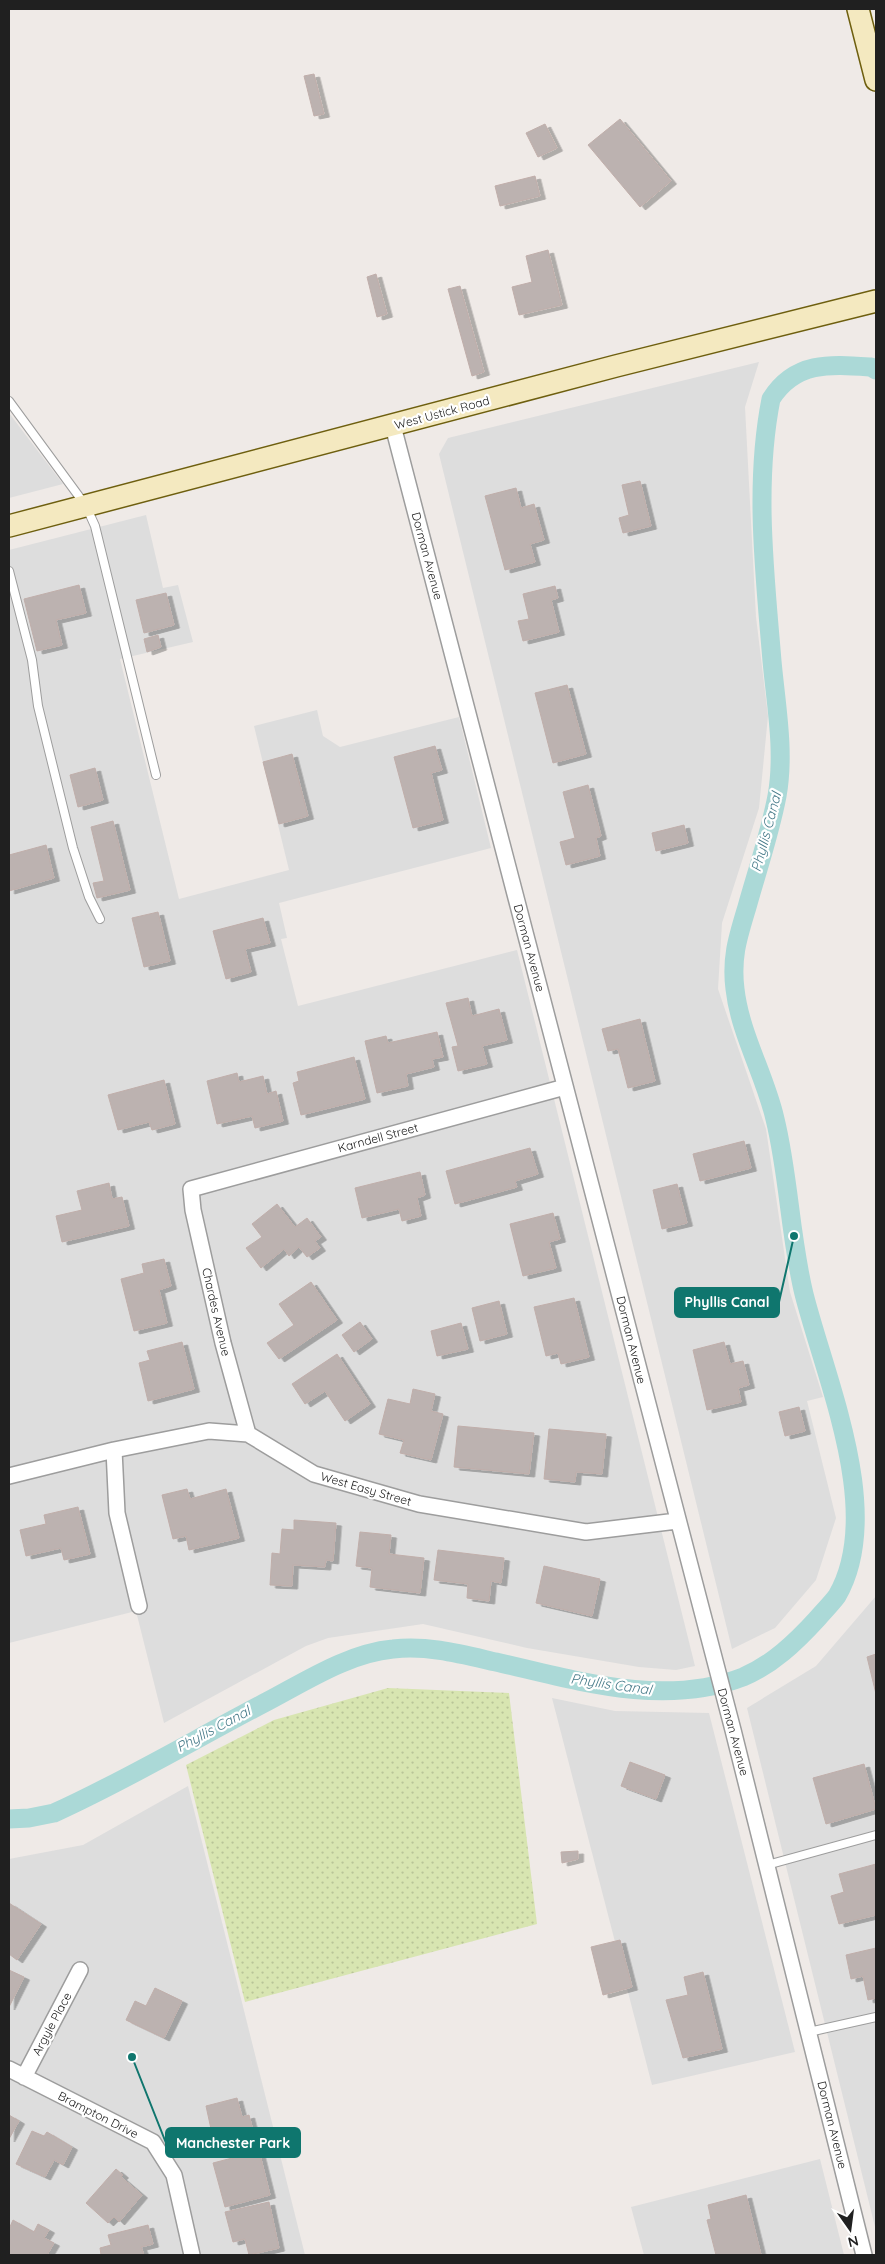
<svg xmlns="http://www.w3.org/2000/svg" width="885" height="2264" viewBox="0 0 885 2264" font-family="Quicksand,sans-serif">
  <defs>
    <pattern id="grass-dots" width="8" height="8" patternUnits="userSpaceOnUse" patternTransform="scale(1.25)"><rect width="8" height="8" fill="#d8e5b1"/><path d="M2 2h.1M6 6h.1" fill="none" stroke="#b9c498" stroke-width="1.8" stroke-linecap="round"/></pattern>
    <filter id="shadow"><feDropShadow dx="5.5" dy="3" stdDeviation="0" flood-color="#0004"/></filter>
  </defs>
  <rect width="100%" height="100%" fill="#efeae7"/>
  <path fill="#ddd" d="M759,362L745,407L756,617L768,716L759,808L722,923L718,989L766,1129L790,1292L823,1397L807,1401L836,1518L816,1580L775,1628L732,1649L439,454L448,438Z
    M9,413L63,484L9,498Z
    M146,515L163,588L178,585L193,642L120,659L179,899L289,870L254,726L317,710L323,736L340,747L459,717L491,848L279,903L287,938L281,939L298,1006L517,950L695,1666L676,1670L639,1667L527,1648L423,1624L328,1638L306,1646L164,1723L136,1611L9,1643V550Z
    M876,1596V2231L747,1708L816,1666Z
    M552,1698L615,1711L709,1713L795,2052L652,2085Z
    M188,1786L305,2255H9V1859L83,1845Z
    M820,2159L844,2255H644L631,2207Z"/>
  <path fill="url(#grass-dots)" d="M388,1688L509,1693L537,1924L245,2002L186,1765L274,1720Z"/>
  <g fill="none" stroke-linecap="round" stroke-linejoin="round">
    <path stroke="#abd9d7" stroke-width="19" d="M9,1819L29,1818L54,1813C127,1780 197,1738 268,1701C306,1681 349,1653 393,1649C428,1645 461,1654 496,1662C575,1680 663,1708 743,1677C772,1665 796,1642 817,1619C823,1612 831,1604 837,1596C885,1513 826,1381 804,1294C790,1237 789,1176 775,1119C765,1075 740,1034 735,989C731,957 738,937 747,907C757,871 770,833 777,796C785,752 776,705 772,661C765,575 754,485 771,399C795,361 830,364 871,367L876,370"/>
  </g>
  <path fill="#bcb2b0" stroke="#c0aeaa" filter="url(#shadow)" d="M314,74L324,114L314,116L304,76Z
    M620,119L671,181L640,207L588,145Z
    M545,124L557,148L538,157L526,133Z
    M535,176L540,196L500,206L495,186Z
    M548,250L562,305L519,315L512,287L532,282L526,256Z
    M376,274L387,314L377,317L367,277Z
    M460,286L484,372L472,376L448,289Z
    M640,481L651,526L623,533L619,518L629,515L622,485Z
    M516,488L521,508L534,504L544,540L530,544L535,562L505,570L485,496Z
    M79,585L86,613L56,620L62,645L37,651L24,599Z
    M555,586L558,598L551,600L559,632L523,641L518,621L529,619L523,594Z
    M166,593L174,625L144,633L136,600Z
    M158,635L161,647L147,652L144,639Z
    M567,685L586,754L553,763L535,693Z
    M435,746L442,770L431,773L443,820L413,828L394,757Z
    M292,754L308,816L279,824L263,762Z
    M95,768L103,800L78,807L70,775Z
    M588,785L601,836L596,838L600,856L566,865L560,842L575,838L563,792Z
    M113,821L130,890L97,898L93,883L104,881L91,827Z
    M684,825L688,843L656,851L652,833Z
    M46,845L54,878L9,891V855Z
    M158,912L170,961L144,967L132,918Z
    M263,918L270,943L245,949L251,972L226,979L213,931Z
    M468,998L472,1016L499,1009L507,1040L482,1046L487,1064L458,1071L452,1047L458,1046L446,1003Z
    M640,1019L655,1081L628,1088L618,1049L608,1051L602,1029Z
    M437,1032L443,1057L432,1059L434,1067L406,1074L408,1086L377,1093L365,1041L386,1036L388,1043Z
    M354,1057L365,1099L301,1115L293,1083L299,1081L297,1072Z
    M237,1073L239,1082L263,1076L267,1094L276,1091L283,1121L255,1128L252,1116L217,1124L207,1081Z
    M164,1080L175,1124L152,1130L149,1122L118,1130L108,1095Z
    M744,1141L751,1168L700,1181L693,1154Z
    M530,1148L538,1174L515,1181L517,1187L455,1204L446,1171Z
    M420,1172L425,1195L417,1198L421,1216L402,1221L399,1209L362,1218L355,1188Z
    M109,1183L112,1199L122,1197L129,1226L62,1242L56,1216L82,1210L77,1191Z
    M677,1184L687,1223L662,1229L653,1190Z
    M277,1204L295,1227L307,1218L321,1237L315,1241L320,1248L307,1257L299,1247L289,1256L284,1249L261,1268L246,1248L262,1237L252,1224Z
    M553,1213L560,1239L549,1242L556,1268L523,1276L510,1224Z
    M164,1259L171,1286L159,1290L167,1323L134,1331L121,1279L144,1273L142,1264Z
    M311,1282L337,1320L279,1359L267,1343L294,1325L279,1304Z
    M574,1298L589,1357L561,1364L558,1353L546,1356L534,1307Z
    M499,1301L507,1334L480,1341L472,1308Z
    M360,1322L372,1339L354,1352L342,1335Z
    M461,1323L468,1349L437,1356L431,1331Z
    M182,1342L194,1389L148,1401L139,1363L150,1360L147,1351Z
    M724,1342L730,1364L743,1361L749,1385L738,1388L741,1402L707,1410L693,1350Z
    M337,1354L370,1404L345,1421L325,1391L305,1404L292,1384Z
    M413,1389L435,1394L431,1411L443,1414L431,1460L400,1453L404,1440L379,1434L388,1399L410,1404Z
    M799,1407L805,1431L785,1436L779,1412Z
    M458,1426L534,1433L529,1474L454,1467Z
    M549,1429L606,1434L602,1474L576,1472L575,1482L544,1479Z
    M187,1489L190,1499L226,1489L239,1538L189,1550L186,1536L173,1539L162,1495Z
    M78,1507L90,1554L64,1560L61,1548L26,1556L20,1530L46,1524L44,1515Z
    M294,1520L336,1523L333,1561L326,1560L325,1567L293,1565L292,1586L270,1585L272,1553L280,1554L282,1529L294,1530Z
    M360,1532L391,1535L389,1554L424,1558L420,1593L370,1587L372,1568L356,1566Z
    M438,1550L504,1558L501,1583L491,1581L489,1601L467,1598L468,1584L434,1580Z
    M544,1566L600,1579L592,1616L536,1603Z
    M876,1654V1694L867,1657Z
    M630,1762L665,1775L656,1799L621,1786Z
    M864,1764L876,1809L826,1824L813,1778Z
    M578,1851V1859L562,1863L561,1852Z
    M876,1864V1915L839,1924L831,1896L844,1892L839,1874Z
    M9,1903L41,1924L17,1960L9,1954Z
    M620,1940L632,1987L603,1995L591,1947Z
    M876,1948V1998L868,2000L863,1976L851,1979L846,1955Z
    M9,1970L24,1977L9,2007Z
    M703,1972L722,2049L683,2058L666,2000L688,1995L684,1977Z
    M155,1988L182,2001L164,2038L126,2020L135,2001L146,2006Z
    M237,2098L242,2117L249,2115L255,2139L207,2151L201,2131L211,2129L206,2106Z
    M9,2115L19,2121L9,2139Z
    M32,2131L44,2136L47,2132L72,2147L63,2165L54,2160L45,2177L16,2164Z
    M259,2151L270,2195L225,2207L213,2163Z
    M116,2169L123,2175L121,2177L142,2195L119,2222L114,2217L108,2223L86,2203Z
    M746,2195L761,2255H716L707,2220L711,2219L708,2205Z
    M269,2202L279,2248L249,2255L245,2239L233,2242L225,2212Z
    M13,2220L34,2232L38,2224L49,2230L44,2238L54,2243L47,2255H9V2229Z
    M148,2225L153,2244L141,2247L144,2255H101L100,2248L111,2245L108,2235Z"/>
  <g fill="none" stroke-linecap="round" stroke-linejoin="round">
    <g stroke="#9d9d9d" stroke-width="10">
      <path id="lane" d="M9,401L86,506L95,526L156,775
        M9,571L32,660L38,706L73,848L89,897L100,919
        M767,1865L876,1835
        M809,2032L876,2017"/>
    </g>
    <g stroke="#9d9d9d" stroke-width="18">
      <path id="street" d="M393,426L733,1730L864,2255
        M248,1434L223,1343L193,1210L191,1189L565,1087
        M114,1450L117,1513L139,1606
        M9,1476L114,1450L209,1431L248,1434L314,1474L419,1504L586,1532L677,1521
        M9,2069L153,2142L174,2175L192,2255
        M24,2077L80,1970"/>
    </g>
    <g stroke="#6e5f0f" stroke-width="24">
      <path id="secondary" d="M858,9L876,80
        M9,526L616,366L876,301"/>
    </g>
    <use href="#lane" stroke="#fff" stroke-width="8"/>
    <use href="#street" stroke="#fff" stroke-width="15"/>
    <use href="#secondary" stroke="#f4e9c0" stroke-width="21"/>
  </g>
  <g text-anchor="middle" stroke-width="4.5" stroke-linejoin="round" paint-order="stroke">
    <g font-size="12" fill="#202020" stroke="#fff">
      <text transform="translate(442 413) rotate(-15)" y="4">West Ustick Road</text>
      <text transform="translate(427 556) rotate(75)" y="4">Dorman Avenue</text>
      <text transform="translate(529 948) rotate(75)" y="4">Dorman Avenue</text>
      <text transform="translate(378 1138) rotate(-15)" y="4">Karndell Street</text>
      <text transform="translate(216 1312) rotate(77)" y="4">Chardes Avenue</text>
      <text transform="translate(631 1340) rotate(76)" y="4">Dorman Avenue</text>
      <text transform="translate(366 1489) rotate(16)" y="4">West Easy Street</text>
      <text transform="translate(733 1732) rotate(75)" y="4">Dorman Avenue</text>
      <text transform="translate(52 2024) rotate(-62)" y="4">Argyle Place</text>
      <text transform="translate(98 2115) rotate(27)" y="4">Brampton Drive</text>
      <text transform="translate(832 2125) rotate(76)" y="4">Dorman Avenue</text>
    </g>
    <g font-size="14" font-style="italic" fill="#477a89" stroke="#fff">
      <text transform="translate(766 832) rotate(-75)" y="5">Phyllis Canal</text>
      <text transform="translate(611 1684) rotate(8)" y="5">Phyllis Canal</text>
      <text transform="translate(213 1729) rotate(-28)" y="5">Phyllis Canal</text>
    </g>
  </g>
  <path fill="none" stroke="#0f766e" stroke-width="2" d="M794 1236L779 1302M132 2057L166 2143"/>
  <g fill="#0f766e" stroke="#fff" stroke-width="2">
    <circle cx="794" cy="1236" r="5"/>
    <circle cx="132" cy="2057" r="5"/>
  </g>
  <g fill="#0f766e" stroke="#0f766e" stroke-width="2">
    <rect x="675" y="1288" width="104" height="29" rx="5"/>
    <rect x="166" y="2128" width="134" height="29" rx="5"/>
  </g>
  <g font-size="14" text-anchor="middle" font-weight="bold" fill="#fff">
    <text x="727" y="1307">Phyllis Canal</text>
    <text x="233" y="2148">Manchester Park</text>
  </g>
  <rect width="885" height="2264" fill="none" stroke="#202020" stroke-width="20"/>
  <g transform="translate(850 2229) rotate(166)" stroke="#ffffff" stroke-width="4" paint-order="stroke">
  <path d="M0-4L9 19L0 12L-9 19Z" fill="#202020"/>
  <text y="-8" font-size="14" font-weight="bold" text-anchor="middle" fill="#202020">N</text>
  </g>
</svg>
